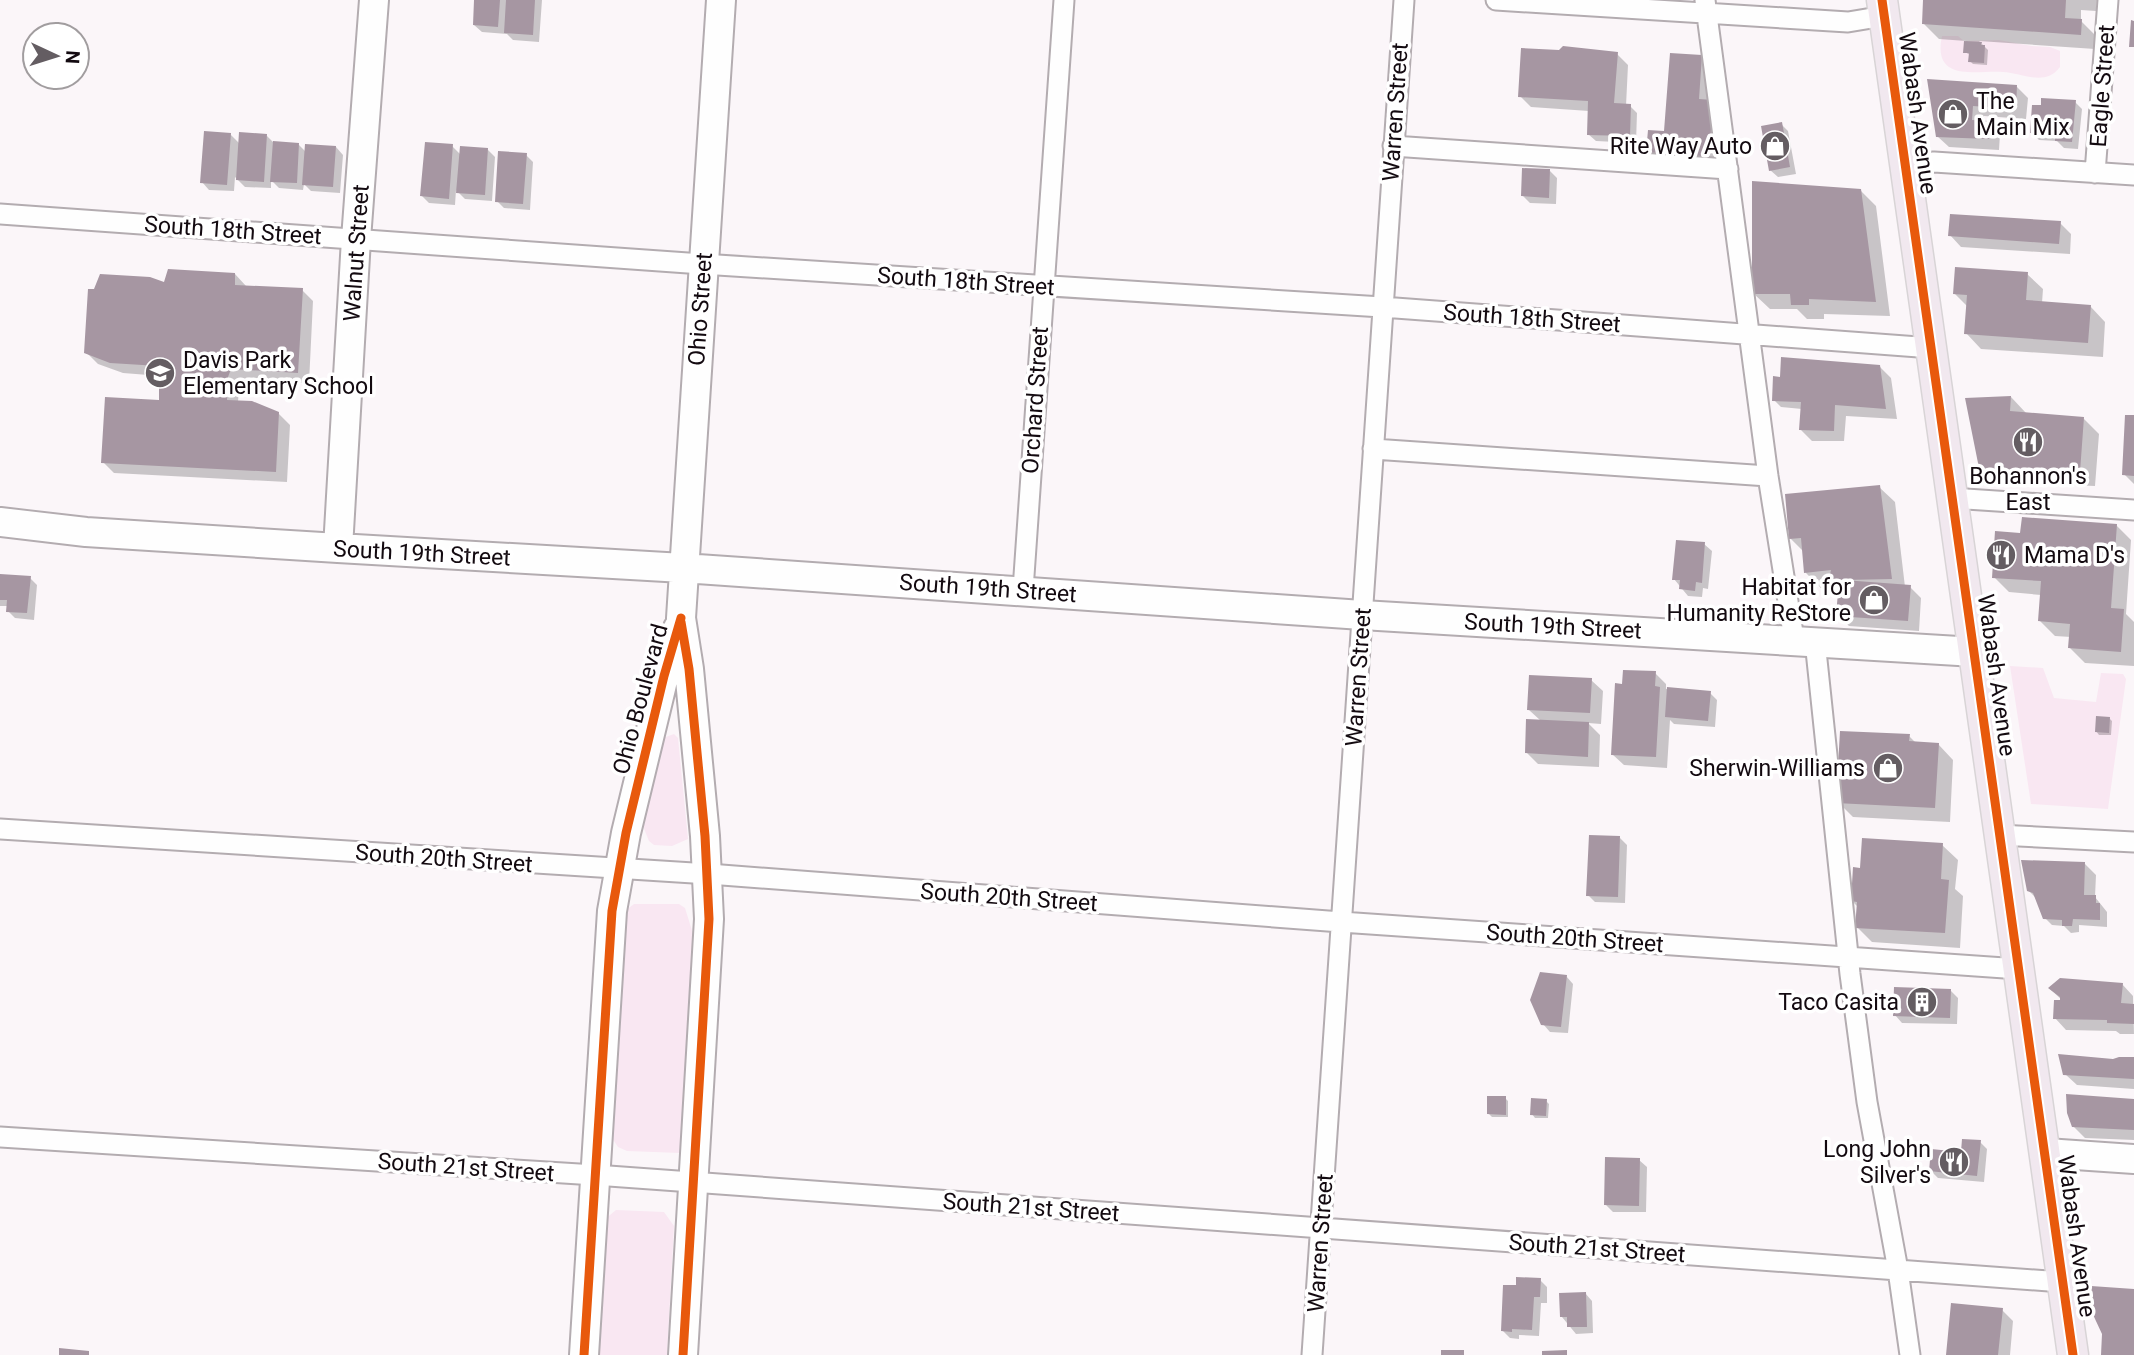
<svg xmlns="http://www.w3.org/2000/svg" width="2134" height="1355" viewBox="0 0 2134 1355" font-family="Roboto,sans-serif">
  <rect width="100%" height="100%" fill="#fbf6f9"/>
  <path fill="#f9e7f2" d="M1942,36H1958L1964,41L1999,40L2032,46L2050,47L2060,51V67C2045,87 2023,73 2003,72C1976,70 1932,83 1942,36Z
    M2010,666L2043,668L2054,698L2096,702L2101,673L2123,674L2126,679L2108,809L2031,804Z
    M674,734L678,738L688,839L672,846L654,845L649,841L643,826L663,738Z
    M634,904H679L685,908L694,937L685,1148L680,1153L627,1151L618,1147L610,1135L626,910Z
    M616,1210L664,1212L674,1226L667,1355H595L604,1220Z"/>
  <path fill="#0003" d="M476,0H542L539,42L513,40L507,34L482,32L474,25Z
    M1925,0H2097L2096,11L2081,10V21L2096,36L2095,49L1979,41L1988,50L1987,65L1973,64L1970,61V55L1965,52L1966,41L1939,39L1924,24Z
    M1617,54L1628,65L1626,106H1630L1637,113L1636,143L1596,141L1588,134L1589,111L1531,107L1520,96Z
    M1701,57L1713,68L1719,169L1659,164L1648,153L1666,133Z
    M1929,81L2017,87L2028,98L2026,119L1984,116L1983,123H1989L2000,134L1999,150L1949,147L1937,136Z
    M2075,102L2082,109L2078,149L2064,148L2057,141L2039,140L2032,133Z
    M1781,124L1788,131L1796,174L1778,177L1770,170Z
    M230,134L240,144L267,136L274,143L299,145L306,152L336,147L343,155L340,193L311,191L304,184L303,190L279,188L271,180V188L245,187L235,177L234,191L209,190L202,182Z
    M452,146L461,155L487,149L495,157L492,201L465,199L456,190L455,205L429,203L422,196Z
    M526,155L533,162L530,210L504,208L497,201Z
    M1550,171L1557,178L1556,204L1530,203L1523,196Z
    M1861,191L1876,206L1890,316L1824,314V319H1807L1797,309H1770L1754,294V276Z
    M2060,223L2071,234L2070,254L1961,247L1950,235Z
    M235,274L246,286L302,290L313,301L309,383L242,380L239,389L238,402L278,413L290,425L287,482L114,473L103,462L160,402L161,376L123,373L98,364L86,352L165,284Z
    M2027,274L2043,289L2042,303L2090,306L2105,322L2103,357L1981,349L1966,333L1968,307L1955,294Z
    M1880,367L1891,378L1897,419L1846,416L1844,441H1812L1801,430L1802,409L1781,407L1774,400Z
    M2011,397L2026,413L2083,418L2099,434L2095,486L1996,482L1981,467Z
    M2134,417V484L2124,474Z
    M1879,487L1895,502L1905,587H1910L1921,598L1919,631L1849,626L1838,615L1840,587L1821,588L1806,573L1804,552L1790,538Z
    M2116,525L2131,540L2126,614L2134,622V666L2085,663L2070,648L2071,637L2055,636L2040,621L2041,595L2009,592L1994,577L2022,535Z
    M1704,544L1712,551L1708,589L1703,588L1702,597L1688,596L1674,579Z
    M0,575L30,578L37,585L34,620L15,618L8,611V606H0Z
    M1655,673L1666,684V689L1710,693L1717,700L1715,727L1674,724L1670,720L1667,768L1624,765L1612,754L1624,686Z
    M1591,680L1603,691L1601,724L1588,723L1600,735L1599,767L1538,764L1527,753L1541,721L1529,710Z
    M2109,718L2112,721L2111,735H2099L2096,731Z
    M1909,736L1916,743L1938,744L1953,760L1950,822L1853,817L1838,802Z
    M1620,838L1627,845L1625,903L1595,902L1588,895Z
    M1942,845L1958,860L1955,889L1963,896L1960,948L1872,942L1857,927L1858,907L1852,901L1862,870Z
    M2085,864L2096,875L2095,897L2107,912V927L2079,925V932L2071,933L2064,926L2052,925L2045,918L2037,899L2029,891Z
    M1566,976L1573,984L1568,1033L1550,1032L1543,1024Z
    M2122,984L2133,996L2134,1034H2120L2116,1031L2066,1030L2055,1018L2063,1001L2050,989Z
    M1951,991L1958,998L1957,1024L1902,1023L1895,1015Z
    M2134,1059V1089L2077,1085L2065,1074L2113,1061Z
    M1505,1098L1508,1101V1117H1492L1489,1114Z
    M2134,1100V1140L2085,1138L2073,1126Z
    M1546,1101L1549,1104L1548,1118H1535L1532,1114Z
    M1980,1142L1987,1149L1984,1182L1938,1178L1931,1171Z
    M1639,1160L1647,1167L1646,1212H1613L1606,1205Z
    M1540,1280L1547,1287V1303H1541L1539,1336L1519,1335V1339L1510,1338L1503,1331L1518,1287Z
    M1585,1293L1592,1301L1593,1333L1576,1334L1562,1317Z
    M2002,1310L2013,1321L2010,1355H1948Z"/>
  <path fill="#a696a2" d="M474,0H500L498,27L473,25Z
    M506,0H535L533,35L504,33Z
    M1923,0H2066L2065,18L2082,19L2081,35L1922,24Z
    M2131,20L2134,21V47H2129Z
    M1964,41L1982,42L1981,45H1985L1984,63L1968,62L1969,53H1963Z
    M1563,46L1618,52L1614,103L1631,104L1630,136L1587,135L1588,101L1518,97L1521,48L1559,50Z
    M1670,53L1702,55L1699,99L1713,100L1709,158L1646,153L1648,130L1664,131Z
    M1927,79L2017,85L2016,109L1973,106L1972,120L1990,121L1989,139L1936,137Z
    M2041,98L2076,100L2072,142L2055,141V135L2030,133L2032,105H2041Z
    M1782,122L1790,167L1769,171L1761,126Z
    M204,131L231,133L227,185L200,183Z
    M239,132L267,134L264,182L236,180Z
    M273,141L299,143L297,183L270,182Z
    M425,142L453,144L449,199L420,196Z
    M305,144L336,146L333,187L302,185Z
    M460,146L488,148L485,195L456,193Z
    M498,151L527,153L523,204L495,202Z
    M1522,168L1550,169L1549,198L1521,196Z
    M1752,181L1861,189L1876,302L1809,299V305H1791L1790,294H1753L1746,274H1752Z
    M1950,214L2061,221L2059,244L1948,236Z
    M1955,267L2028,272L2026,300L2091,305L2088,343L1964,334L1967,295L1953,294Z
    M168,269L235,273V285L303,288L298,373L231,369L228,377L227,400L252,401L279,412L276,472L101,463L105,397L159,400V366L110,363L84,353L88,289H94L100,274L150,277L164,282Z
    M1781,357L1880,365L1886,409L1835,405L1834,431L1799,430L1801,402L1772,401L1773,376L1780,377Z
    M2011,396L2010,411L2084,417L2080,472L1979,468L1965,398Z
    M2125,415H2134V476L2122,475Z
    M1880,485L1892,579L1843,580L1911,585L1908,621L1836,616L1839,580L1829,579L1831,570L1804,573L1801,538L1789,539L1785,494Z
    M2022,517L2117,524L2111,608L2124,609L2121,652L2068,648L2070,624L2038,621L2041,581L1992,578L1995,531L2020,533Z
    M1676,540L1705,542L1702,583L1696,582L1695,591L1679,589L1680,580H1672Z
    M0,574L31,576L27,613L6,612L7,600H0Z
    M1623,670L1656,671L1655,686L1660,687L1656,757L1611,755L1615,683L1622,684Z
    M1529,675L1592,678L1590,713L1527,710Z
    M1667,687L1711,691L1708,721L1665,717Z
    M2096,716L2110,717L2109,733L2095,732Z
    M1526,719L1589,722L1588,757L1525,753Z
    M1840,731L1910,734L1909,741L1939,743L1935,808L1836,803Z
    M1589,835L1620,836L1618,897L1586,896Z
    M1862,838L1943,843L1941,879L1949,880L1945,933L1855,928L1857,902L1851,901L1853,867L1860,868Z
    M2021,860L2085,862L2084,895H2096V903H2100V920L2073,919L2072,926H2062V920L2043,919L2033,893L2027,891Z
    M1540,972L1567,975L1561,1027L1541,1025L1530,1000Z
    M2060,978L2123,983L2121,1003L2134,1004V1024L2107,1023V1020L2053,1019L2054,1000H2060V997L2048,988Z
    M1894,987L1951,989L1950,1018L1893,1016Z
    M2058,1054L2113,1059L2119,1057H2134V1079L2063,1075Z
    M2066,1094L2134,1099V1130L2072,1127L2067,1113Z
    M1487,1096H1506V1115L1487,1114Z
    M1531,1098L1547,1099L1546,1116L1530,1115Z
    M1962,1139L1981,1140L1977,1176L1929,1171L1931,1149L1961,1152Z
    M1605,1157L1640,1158L1639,1206L1604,1205Z
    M1516,1277L1541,1278L1540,1297H1534L1532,1330L1512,1329V1332L1501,1331L1503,1285H1516Z
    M2091,1286L2134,1289V1355H2101L2102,1334L2089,1306Z
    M1586,1292L1587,1327H1567V1317H1560L1559,1293Z
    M1951,1303L2003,1308L1998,1355H1946Z
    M59,1348L89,1351V1355H59Z
    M1441,1350H1464V1355H1441Z
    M1567,1350V1355H1542V1351Z"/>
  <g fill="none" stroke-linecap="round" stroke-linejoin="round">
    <g stroke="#b3acb0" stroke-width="23">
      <path id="street" d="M1496,0L1848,22L1884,16
        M1705,0L1768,476L1794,639
        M1393,146L1728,169
        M1906,166L1934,162L2134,175
        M2095,173L2108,0
        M0,214L702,264L1382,307L1932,348
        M1373,449L1768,476
        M1951,498L2134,510
        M1023,590L1064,0
        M1815,641L1850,974L1867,1102L1898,1270L1910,1355
        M0,829L709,874L1341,922L2019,969
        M1998,835L2134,842
        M0,1137L595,1175L2062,1282
        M1312,1355L1404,0"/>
    </g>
    <g stroke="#b3acb0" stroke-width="32">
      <path id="secondary" d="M0,522L86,532L338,548L683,568L1362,615L1975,652
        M338,548L356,239L374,0
        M2046,1153L2134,1159
        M584,1355L612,911L626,833L664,676L678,628
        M683,1355L709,919L705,836L689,669L681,618L721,0"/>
    </g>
    <g stroke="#d8d4d6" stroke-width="33">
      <path id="primary" d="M1882,0L2073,1355"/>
    </g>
    <use href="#street" stroke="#fefefe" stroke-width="19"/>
    <use href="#secondary" stroke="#fefefe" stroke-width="28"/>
    <use href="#primary" stroke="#f1e8ef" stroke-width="30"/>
    <g stroke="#fff" stroke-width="13">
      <path id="cycleway" d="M1882,0L2073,1355
        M681,622L689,669L705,836L709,919L683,1355
        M584,1355L612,911L626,833L664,676L681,618"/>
    </g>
    <use href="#cycleway" stroke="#e8590c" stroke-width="9"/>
  </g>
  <defs>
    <g id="shop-disc" transform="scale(1.575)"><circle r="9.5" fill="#645d62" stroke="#fff"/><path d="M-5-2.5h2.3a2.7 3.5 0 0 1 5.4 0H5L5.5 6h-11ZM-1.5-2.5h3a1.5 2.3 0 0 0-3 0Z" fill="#fff"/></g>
    <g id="school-disc" transform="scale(1.575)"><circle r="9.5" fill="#645d62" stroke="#fff"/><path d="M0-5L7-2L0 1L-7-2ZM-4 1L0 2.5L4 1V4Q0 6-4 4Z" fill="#fff"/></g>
    <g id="restaurant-disc" transform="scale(1.575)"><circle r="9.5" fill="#645d62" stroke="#fff"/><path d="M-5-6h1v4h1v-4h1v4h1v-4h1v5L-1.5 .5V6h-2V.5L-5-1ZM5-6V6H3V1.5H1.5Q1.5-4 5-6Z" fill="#fff"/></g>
    <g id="building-disc" transform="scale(1.575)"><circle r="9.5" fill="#645d62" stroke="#fff"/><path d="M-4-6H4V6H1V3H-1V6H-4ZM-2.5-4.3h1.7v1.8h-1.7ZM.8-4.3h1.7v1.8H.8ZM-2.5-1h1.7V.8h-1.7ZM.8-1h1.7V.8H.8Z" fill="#fff"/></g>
  </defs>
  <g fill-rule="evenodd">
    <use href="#shop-disc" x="1953" y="114"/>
    <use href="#shop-disc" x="1775" y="146"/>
    <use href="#school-disc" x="160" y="373"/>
    <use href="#restaurant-disc" x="2028" y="442"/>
    <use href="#restaurant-disc" x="2001" y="555"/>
    <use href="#shop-disc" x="1874" y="600"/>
    <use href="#shop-disc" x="1888" y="768"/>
    <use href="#building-disc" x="1922" y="1002"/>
    <use href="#restaurant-disc" x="1954" y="1162"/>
  </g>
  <g text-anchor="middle" stroke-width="7" stroke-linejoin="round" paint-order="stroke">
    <g font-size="23" fill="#130a10" stroke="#fff">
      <text transform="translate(2102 86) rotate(-86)" y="8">Eagle Street</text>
      <text transform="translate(1395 112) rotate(-86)" y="8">Warren Street</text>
      <text transform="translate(1918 113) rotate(82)" y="8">Wabash Avenue</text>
      <text transform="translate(233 230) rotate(4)" y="8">South 18th Street</text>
      <text transform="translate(356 253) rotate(-86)" y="8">Walnut Street</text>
      <text transform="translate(966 281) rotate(4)" y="8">South 18th Street</text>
      <text transform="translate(700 309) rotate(-86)" y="8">Ohio Street</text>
      <text transform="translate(1532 318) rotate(4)" y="8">South 18th Street</text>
      <text transform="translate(1035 400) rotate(-86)" y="8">Orchard Street</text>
      <text transform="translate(422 553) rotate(3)" y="8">South 19th Street</text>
      <text transform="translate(988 588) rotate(4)" y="8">South 19th Street</text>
      <text transform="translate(1553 626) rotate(3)" y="8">South 19th Street</text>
      <text transform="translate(1997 675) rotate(82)" y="8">Wabash Avenue</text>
      <text transform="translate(1358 677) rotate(-86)" y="8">Warren Street</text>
      <text transform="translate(640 699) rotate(-75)" y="8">Ohio Boulevard</text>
      <text transform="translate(444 858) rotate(4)" y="8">South 20th Street</text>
      <text transform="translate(1009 897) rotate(4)" y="8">South 20th Street</text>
      <text transform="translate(1575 938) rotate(4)" y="8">South 20th Street</text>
      <text transform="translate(466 1167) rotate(4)" y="8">South 21st Street</text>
      <text transform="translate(1031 1207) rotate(4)" y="8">South 21st Street</text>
      <text transform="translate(2077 1236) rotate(82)" y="8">Wabash Avenue</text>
      <text transform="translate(1320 1243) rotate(-86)" y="8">Warren Street</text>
      <text transform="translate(1597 1248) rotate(4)" y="8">South 21st Street</text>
    </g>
    <g font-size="23" fill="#130a10" stroke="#fff" text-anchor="end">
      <text x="1976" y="109" text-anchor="start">The<tspan x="1976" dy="26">Main Mix</tspan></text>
      <text x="1752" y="154">Rite Way Auto</text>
      <text x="183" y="368" text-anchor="start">Davis Park<tspan x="183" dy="26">Elementary School</tspan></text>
      <text x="2028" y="484" text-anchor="middle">Bohannon's<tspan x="2028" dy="26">East</tspan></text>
      <text x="2024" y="563" text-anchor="start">Mama D's</text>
      <text x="1851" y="595">Habitat for<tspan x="1851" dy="26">Humanity ReStore</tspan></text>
      <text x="1865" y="776">Sherwin-Williams</text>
      <text x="1899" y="1010">Taco Casita</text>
      <text x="1931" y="1157">Long John<tspan x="1931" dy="26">Silver's</tspan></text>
    </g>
  </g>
  <g transform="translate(56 56) rotate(94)"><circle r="33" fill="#ffffff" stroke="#a19d9f" stroke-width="2"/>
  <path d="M0-5L12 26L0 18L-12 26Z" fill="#645d62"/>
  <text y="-10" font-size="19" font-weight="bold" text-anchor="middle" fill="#130a10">N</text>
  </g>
</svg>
